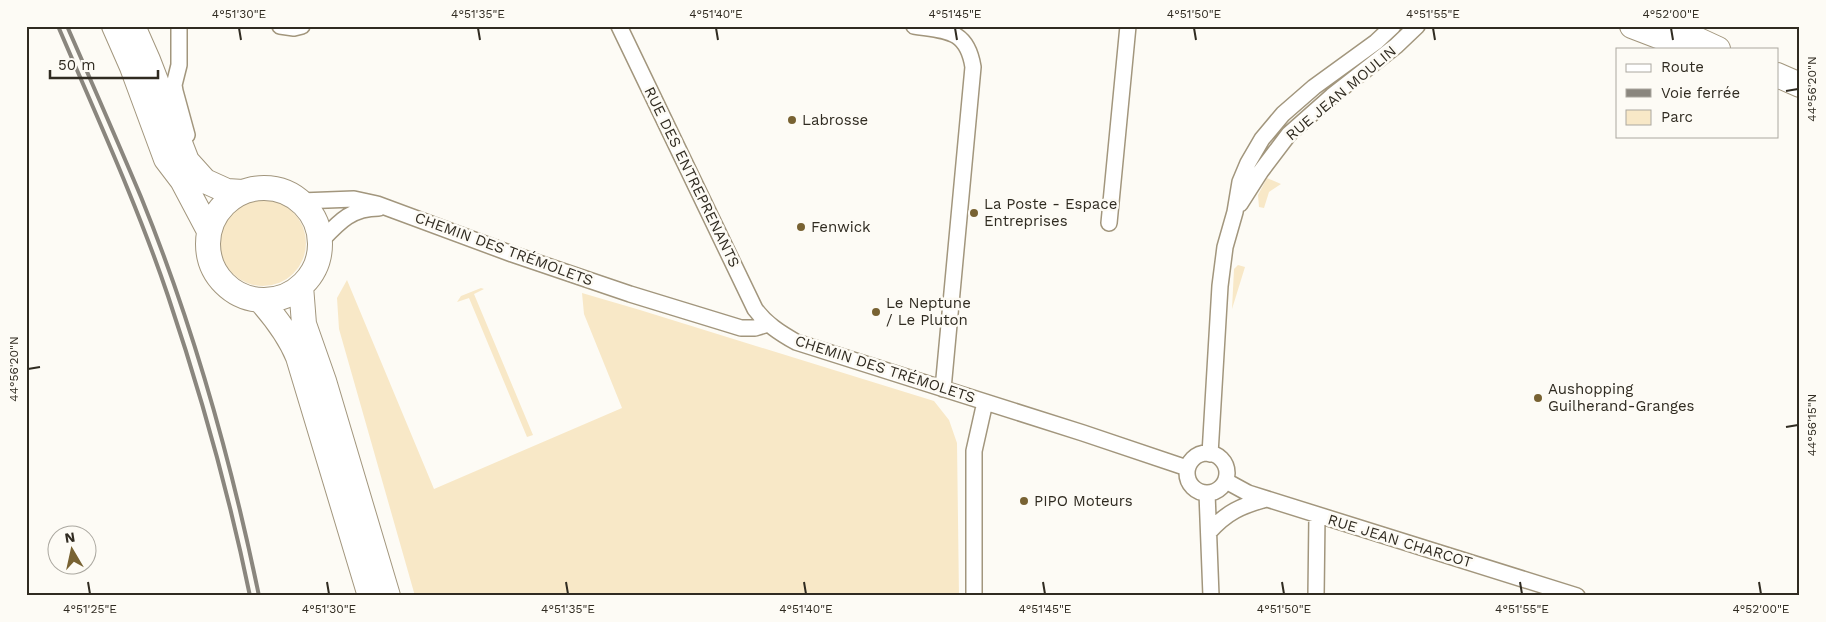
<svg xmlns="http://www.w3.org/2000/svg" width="1826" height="622" viewBox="0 0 1826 622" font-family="'Work Sans',sans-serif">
  <rect width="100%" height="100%" fill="#fdfbf5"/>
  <path fill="#f8e8c7" d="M1267,178L1281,184L1269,192L1264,208L1259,207L1258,195Z
    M220 243a43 43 0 1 1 86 0a43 43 0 1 1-86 0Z
    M1238,265L1245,267L1232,309L1234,269Z
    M347,280L434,489L622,408L584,314L582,293L640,310L934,401L949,420L957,443L959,596H415L339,329L337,298Z
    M481,288L484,289L474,294L533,435L527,437L469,298L457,302L461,296Z"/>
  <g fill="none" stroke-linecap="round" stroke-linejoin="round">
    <g stroke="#a2967d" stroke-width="18">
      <path id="minor" d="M179,26V65L174,85L175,91L187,135
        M280,26L294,28L302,26
        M619,26L755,309C766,324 780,333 796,342L1083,433L1187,468
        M914,26C946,31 967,29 973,67L943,389
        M301,201L354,199L377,204L512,254L630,294L741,328H755L768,324
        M1240,204L1261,171L1289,134L1332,96L1396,46L1417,26
        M1109,223L1128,26
        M321,241C339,222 351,208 379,208
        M1187 473a20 20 0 1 1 40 0a20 20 0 1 1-40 0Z
        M1210,454L1220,286L1225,247L1235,212L1240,182L1248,163L1262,139L1283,114L1314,87L1376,42L1393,26
        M1226,481L1248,493L1577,596
        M1207,493L1211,596
        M1209,532C1227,512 1241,506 1266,499
        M974,596V451L985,402
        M1316,596L1317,515"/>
    </g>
    <g stroke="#a2967d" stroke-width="26">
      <path id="primary" d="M114,26L132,67L166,159L182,180L209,231
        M133,26L148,60L187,161L205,181L227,191L243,192
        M1632,26L1692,49
        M1679,31L1718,49
        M1777,75L1800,85
        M208 244a56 56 0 1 1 112 0a56 56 0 1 1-112 0Z
        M301,286L304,324L324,381L388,596
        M260,300C276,318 289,335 298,357L370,596"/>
    </g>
    <use href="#minor" stroke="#fff" stroke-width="15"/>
    <use href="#primary" stroke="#fff" stroke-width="24"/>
    <path stroke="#8a867e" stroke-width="4" d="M58,26C96,115 137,204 168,296C201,394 229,494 250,596
      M67,26C92,83 117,140 141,197C193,325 231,460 259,596"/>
  </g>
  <path fill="none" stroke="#302b21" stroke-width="2" d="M239,28L241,40M478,28L480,40M716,28L718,40M955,28L957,40M1194,28L1196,40M1433,28L1435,40M1671,28L1673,40M1786,91L1798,89M28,369L40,367M1786,427L1798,425M88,582L90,594M327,582L329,594M566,582L568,594M804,582L806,594M1043,582L1045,594M1282,582L1284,594M1520,582L1522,594M1759,582L1761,594"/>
  <g fill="#786232" stroke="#fdfbf5" stroke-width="2">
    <circle cx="792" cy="120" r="5"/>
    <circle cx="974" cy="213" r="5"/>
    <circle cx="801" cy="227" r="5"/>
    <circle cx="876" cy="312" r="5"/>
    <circle cx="1538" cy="398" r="5"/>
    <circle cx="1024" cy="501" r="5"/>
  </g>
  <g text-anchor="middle" stroke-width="5" stroke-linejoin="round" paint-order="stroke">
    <g font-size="15" fill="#302b21" stroke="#fdfbf5">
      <text transform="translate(1341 93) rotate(-40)" y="5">RUE JEAN MOULIN</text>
      <text transform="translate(692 177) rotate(64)" y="5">RUE DES ENTREPRENANTS</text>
      <text transform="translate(504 249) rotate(20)" y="5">CHEMIN DES TRÉMOLETS</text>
      <text transform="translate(885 369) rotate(18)" y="5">CHEMIN DES TRÉMOLETS</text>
      <text transform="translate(1400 541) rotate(17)" y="5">RUE JEAN CHARCOT</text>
    </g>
    <g font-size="15" fill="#302b21" stroke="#fdfbf5" text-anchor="start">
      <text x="802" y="125">Labrosse</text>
      <text x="984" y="209">La Poste - Espace<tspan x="984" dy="17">Entreprises</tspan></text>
      <text x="811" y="232">Fenwick</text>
      <text x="886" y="308">Le Neptune<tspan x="886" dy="17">/ Le Pluton</tspan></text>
      <text x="1548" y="394">Aushopping<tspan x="1548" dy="17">Guilherand-Granges</tspan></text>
      <text x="1034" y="506">PIPO Moteurs</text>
    </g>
  </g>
  <rect width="1826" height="622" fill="none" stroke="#fdfbf5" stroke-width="55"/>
  <rect x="1616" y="48" width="162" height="90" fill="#fdfbf5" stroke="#aba8a0"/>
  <rect x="1626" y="64" width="25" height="8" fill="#ffffff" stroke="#aba8a0"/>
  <text x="1661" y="72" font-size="15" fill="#302b21">Route</text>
  <rect x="1626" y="89" width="25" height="8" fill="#8a867e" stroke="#aba8a0"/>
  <text x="1661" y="98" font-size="15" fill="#302b21">Voie ferrée</text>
  <rect x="1626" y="110" width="25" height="15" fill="#f8e8c7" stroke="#aba8a0"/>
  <text x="1661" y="122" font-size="15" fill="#302b21">Parc</text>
  <g transform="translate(72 550) rotate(351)"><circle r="24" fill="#fdfbf5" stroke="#aba8a0"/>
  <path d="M0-4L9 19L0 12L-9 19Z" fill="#786232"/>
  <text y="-8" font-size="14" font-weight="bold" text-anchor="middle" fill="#302b21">N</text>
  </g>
  <path d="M50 70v8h108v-8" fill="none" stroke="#302b21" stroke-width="2.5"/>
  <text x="58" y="70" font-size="15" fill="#302b21" stroke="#fdfbf5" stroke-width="4" paint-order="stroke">50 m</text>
  <rect x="28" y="28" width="1770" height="566" fill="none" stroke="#302b21" stroke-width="2"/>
  <g font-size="12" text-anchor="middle" fill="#302b21">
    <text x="239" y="18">4°51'30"E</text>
    <text x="478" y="18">4°51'35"E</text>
    <text x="716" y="18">4°51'40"E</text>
    <text x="955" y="18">4°51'45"E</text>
    <text x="1194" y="18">4°51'50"E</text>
    <text x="1433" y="18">4°51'55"E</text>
    <text x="1671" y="18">4°52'00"E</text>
    <text transform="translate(1812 89) rotate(-90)" y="4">44°56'20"N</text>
    <text transform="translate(14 369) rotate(-90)" y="4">44°56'20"N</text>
    <text transform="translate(1812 425) rotate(-90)" y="4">44°56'15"N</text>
    <text x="90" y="613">4°51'25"E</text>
    <text x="329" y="613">4°51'30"E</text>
    <text x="568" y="613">4°51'35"E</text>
    <text x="806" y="613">4°51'40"E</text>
    <text x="1045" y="613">4°51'45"E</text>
    <text x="1284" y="613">4°51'50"E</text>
    <text x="1522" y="613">4°51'55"E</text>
    <text x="1761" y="613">4°52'00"E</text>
  </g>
</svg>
